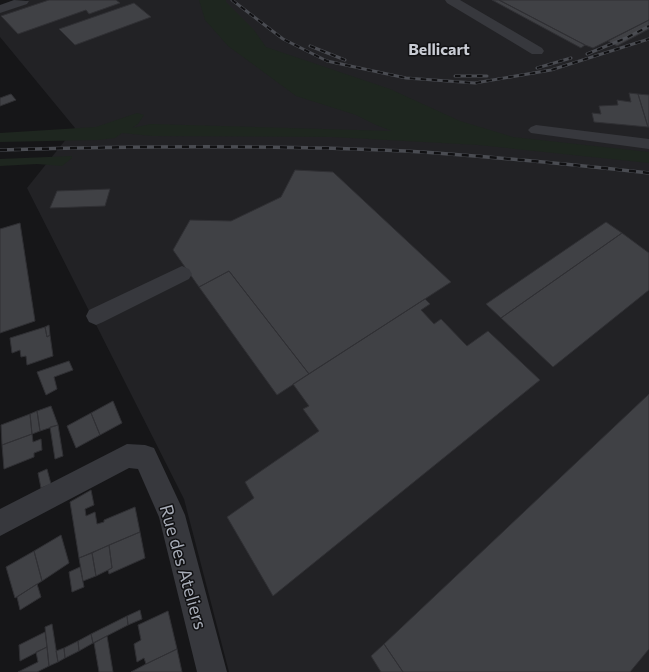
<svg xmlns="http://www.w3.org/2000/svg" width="649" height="672" viewBox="0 0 649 672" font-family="Commissioner,sans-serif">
  <rect width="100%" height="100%" fill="#161618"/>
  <path fill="#222225" d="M26,0H649V672H229L184,499L27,188L75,128L0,37V11L28,1Z"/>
  <path fill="#1e261f" d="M199,0H226V2L254,30L266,47L390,89L460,121L513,137L649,152V163L478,145L332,137L152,136L122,133L115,138L98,140L0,142V133L96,127L137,113L144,115L138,124L132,128L151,124L392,131L376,125L356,115L296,96L228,46L205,20Z
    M72,156V158L62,166L37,164L0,166V159Z"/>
  <path fill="#404145" stroke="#303034" d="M49,0H116L120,3L89,14L86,10L18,34L1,16Z
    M492,0H499L585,45L581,48Z
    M499,0H649V20L593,48L585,45Z
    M134,3L151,17L75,45L59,29Z
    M649,20V29L617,46L608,41Z
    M629,93L638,94L648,127L594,122L592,113L601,114L599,106L618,105L617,100L631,102Z
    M11,94L16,100L0,106V98Z
    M638,94L649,95V127H648Z
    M295,170L333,172L451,282L309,374L229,271L199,287L173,250L190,220L231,221L281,197Z
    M110,189L105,206L50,208L57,191Z
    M606,222L622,233L501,318L486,304Z
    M20,223L35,321L0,333V229Z
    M622,233L649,253V290L553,367L501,318Z
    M229,271L309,374L277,395L199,287Z
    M425,299L430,304L421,310L434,324L441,319L467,346L488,331L540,380L273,596L227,517L254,498L245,482L319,431L303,409L309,406L293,384Z
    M49,325L50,335L47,337L45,327Z
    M45,327L47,337L50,335L53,356L27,365L26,356L21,357L20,350L12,353L10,338Z
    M69,361L73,370L54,377L57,389L46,395L37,372Z
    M649,394V649L630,672H403L384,644Z
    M113,401L122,423L100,435L91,413Z
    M51,406L58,425L40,431L37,411Z
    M37,411L40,431L32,434L30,414Z
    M91,413L100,435L76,448L67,426Z
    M30,414L32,434L2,445L1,425Z
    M58,425L63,456L55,459L50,427Z
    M32,434L33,442L41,439L42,450L34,453V457L4,469L2,445Z
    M47,469L51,484L41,488L38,473Z
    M91,490L94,505L85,509L86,516L95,512L97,524L104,522V520L135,507L140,532L79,558L70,502Z
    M140,532L145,558L109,574L108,570L112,568L109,545Z
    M61,535L69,563L42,581L34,551Z
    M109,545L112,568L96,576L92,553Z
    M34,551L42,581L15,598L6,567Z
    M92,553L96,576L83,581L79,558Z
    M80,567L84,587L72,592L69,572Z
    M37,584L41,597L20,610L17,597Z
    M140,610L142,619L128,625L127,616Z
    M168,611L177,649L146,664L144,658L137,662L134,644L141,640L138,625Z
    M127,616L128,625L93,643L91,634Z
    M52,624L58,662L49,666L45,627Z
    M45,632L47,647L20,661L19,645Z
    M91,634L93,643L79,651L78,641Z
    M107,636L113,672H99L94,643Z
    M78,641L79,651L65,658L64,648Z
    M384,644L403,672H381L371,656Z
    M47,647L49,666L37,672H18L38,662L36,652Z
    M64,648L65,658L58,662L56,651Z
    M177,649L182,672H131L146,664Z"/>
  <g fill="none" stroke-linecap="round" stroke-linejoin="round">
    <path fill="#37383d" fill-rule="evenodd" d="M14,0L29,1L27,4L0,13V5Z
      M445,0H460L542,48L544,51L542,54H532L447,3Z
      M536,125L649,139V149L531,133L528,130L531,127Z
      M182,266L189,269L192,274L189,279L103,322L96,325L89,322L86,316L89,310Z
      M127,444L145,445L154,448L181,506L185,515L227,672H197L159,517L138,469L129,468L0,536V509Z"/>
    <g stroke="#4a4c52" stroke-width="3">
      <path id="rail-far1" d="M232,0L283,39L327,61L406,78L475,83L551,70L649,39
        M310,46L345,60
        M587,54L626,38L649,26
        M537,68L571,58
        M455,76H487"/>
    </g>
    <g stroke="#4a4c52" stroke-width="3.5">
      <path id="rail" d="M0,150C135,146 270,145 405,151C487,156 568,164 649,173"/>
    </g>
    <use href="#rail-far1" stroke="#111113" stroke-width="2" stroke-dasharray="5.5" stroke-linecap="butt"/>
    <use href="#rail" stroke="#111113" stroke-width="2.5" stroke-dasharray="7" stroke-linecap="butt"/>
  </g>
  <g text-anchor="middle" stroke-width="3" stroke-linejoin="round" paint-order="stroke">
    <g font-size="16" font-weight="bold" fill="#c9ccd4" stroke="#111113">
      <text x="439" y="55">Bellicart</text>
    </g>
    <g font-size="18" fill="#a8adb8" stroke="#111113">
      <text transform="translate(183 567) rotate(74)" y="6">Rue des Ateliers</text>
    </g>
  </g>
</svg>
